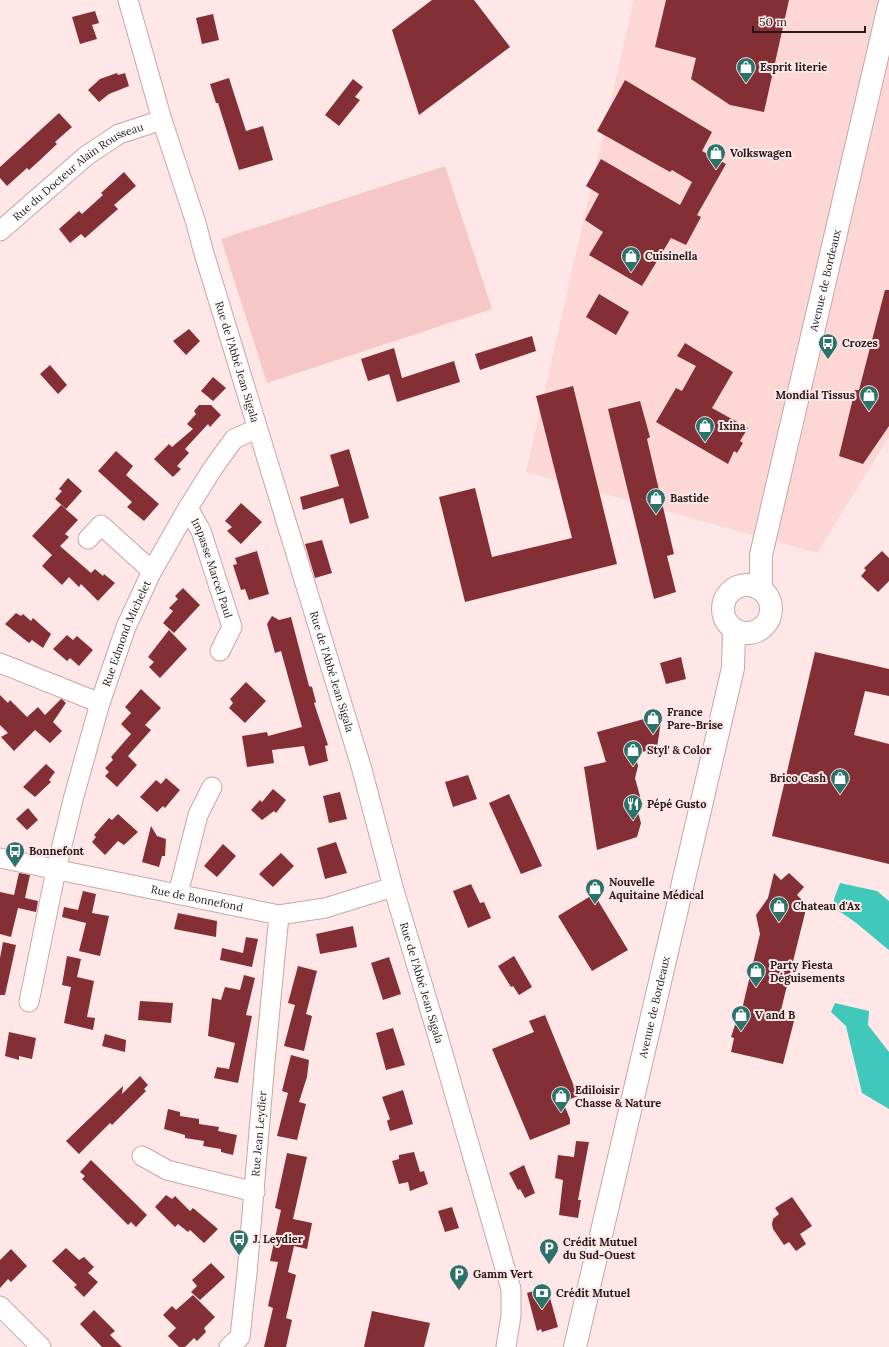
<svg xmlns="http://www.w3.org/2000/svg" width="889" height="1347" viewBox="0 0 889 1347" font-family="Lora,serif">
  <rect width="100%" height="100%" fill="#fee7e6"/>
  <path fill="#fcd7d6" d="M634,0H889V437L817,553L526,472Z"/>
  <path fill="#f6c7c7" d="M445,166L492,309L267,383L221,239Z"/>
  <path fill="#40c9bb" d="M840,883L877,891L889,901V950C871,936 855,920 835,909L834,899Z
    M835,1003L869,1011L868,1025L889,1052V1109L862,1093L846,1026L831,1012Z"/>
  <path fill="#842e35" d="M432,0H474L510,47L419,115L392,30Z
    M666,0H789L764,112L730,105L691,79L696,58L655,47Z
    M95,11L99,23L92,25L97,39L80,44L72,17Z
    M213,14L219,40L202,44L196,18Z
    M117,73L118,75L125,73L129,86L109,94L99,102L88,90L100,79Z
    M229,78L246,131L263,126L273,160L239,170L218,103H216L210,84Z
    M353,79L363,87L355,97L360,100L339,126L325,115Z
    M625,80L712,132L702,151L726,164L697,215L701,217L686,245L671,238L642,286L589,255L603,232L585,220L599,194L586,186L601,159L680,205L692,182L672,170L670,172L597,131Z
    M59,113L72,127L55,142L57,144L39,161L29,170L27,168L7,186L0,178V167Z
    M124,172L136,186L114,205L118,209L85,238L81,234L70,243L59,229L79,211L82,214L103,195L101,193Z
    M885,290H889V426L863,464L839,456L855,390H859Z
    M599,294L629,312L616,335L586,317Z
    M189,329L200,341L186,355L173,341Z
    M532,336L536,351L480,370L475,354Z
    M685,343L733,372L712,408L748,428L740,441L743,443L737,453L734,451L728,464L656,422L676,388L682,391L696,366L677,356Z
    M394,348L402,378L454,361L460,382L397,402L389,374L368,381L361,359Z
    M50,365L67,385L58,394L40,374Z
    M213,377L226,388L213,401L201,391Z
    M573,386L617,564L465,602L439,497L475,488L492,557L572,538L536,396Z
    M640,401L650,437L647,439L674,554L667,556L676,592L654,599L608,409Z
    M199,405H211L221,415L210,427L208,424L185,449L189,453L177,466L181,469L173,477L154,459L169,444L172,447L193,429L187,424L196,414L194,411Z
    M349,449L369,518L350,524L343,498L303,510L300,497L339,486L330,455Z
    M116,451L133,466L126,475L159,504L144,521L127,507L132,502L98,471Z
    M68,478L82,491L66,509L55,499L62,491L59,489Z
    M241,503L262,522L241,544L227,531L232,527L225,521Z
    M61,505L78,520L65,534L69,537L60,546L91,573L95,569L103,576L104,574L115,583L98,601L81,584L79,587L69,577L62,585L42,566L52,555L32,536Z
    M322,540L332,573L315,578L305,544Z
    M257,551L269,594L249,600L245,589L241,590L233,565L237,564L235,558Z
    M882,551L889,558V581L878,592L861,576L866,570L864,568Z
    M183,588L200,605L174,633L163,623L173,611L169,608L178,599L175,596Z
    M16,613L21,616L23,614L31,621L33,618L51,634L43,648L32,640L29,643L5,624Z
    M272,616L279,620L291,617L309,686L312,687L316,702L314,703L328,745L325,746L328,761L309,766L304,746L272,750L274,763L247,767L242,736L267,732L268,736L302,727L281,651L275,653L267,624Z
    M169,630L187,649L160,678L149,667L154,662L148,657Z
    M67,635L73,640L77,636L93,650L79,666L70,658L67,661L53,649Z
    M815,652L889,669V696L865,691L854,735L889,744V864L772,836Z
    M681,657L686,679L666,684L660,663Z
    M246,682L266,701L245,723L229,708L233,703L230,699Z
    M141,689L161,708L145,725L151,730L128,756L137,765L117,787L105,776L109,772L105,768L113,760L111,757L131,734L121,724L131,713L125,707Z
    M0,695L8,703L10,700L27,717L38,707L45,715L61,699L63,700L66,703L53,722L62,731L50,743L35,730L14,751L1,737L8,733L0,725Z
    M662,714L657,748L635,754L638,766L635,778L641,800L635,802L641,823L637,837L597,850L584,767L606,762L597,732Z
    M46,764L55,772L49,780L51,782L35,797L23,787Z
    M468,775L477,799L453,807L445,782Z
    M166,778L180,790L165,808L163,806L157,812L140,797L156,780L161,784Z
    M273,789L286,800L276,813L274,811L262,820L251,810L260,800L262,802Z
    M340,792L347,819L329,823L323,796Z
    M509,794L542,866L521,874L489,803Z
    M28,808L38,820L27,830L16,819Z
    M118,814L138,832L124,845L118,841L105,855L92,842L96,837L94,835L109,818L112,820Z
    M151,826L157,836L166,839L165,856H162L159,867L142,862Z
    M336,842L347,873L325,879L317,848Z
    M223,844L236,856L217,877L204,866Z
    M281,853L294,866L273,887L259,874Z
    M19,873L30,875L25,898L38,901L36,912L18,908L11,937L0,934V892L14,895Z
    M774,873L781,880L789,873L804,887L797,895L807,905L779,1018L794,1021L783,1064L731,1052L734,1038L731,1037L735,1025L738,1026L760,934L756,915L768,898Z
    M471,884L480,903L484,902L491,918L468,928L453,891Z
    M83,891L96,894L92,913L109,916L100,956L79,951L86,923L62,917L64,907L78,910Z
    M594,894L628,950L592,971L558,916Z
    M178,913L217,921L216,937L174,929Z
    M353,926L357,947L320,954L316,934Z
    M246,937L258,939L252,967L220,960L222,948L243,953Z
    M3,942L16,945L5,995H0V958Z
    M67,956L81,959L77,977L94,981L87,1017L95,1018L93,1030L64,1023L71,987L62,985Z
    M514,956L532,987L519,995L513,986L511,987L498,966Z
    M389,957L401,994L383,1000L371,963Z
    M298,966L317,971L306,1014L312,1016L304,1051L284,1046L295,1005L288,1003Z
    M244,975L255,978L246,1015L252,1016L238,1083L214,1078L217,1067L229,1069L235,1043L208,1036L212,998L221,1000L225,987L240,990Z
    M140,1001L173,1003L171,1023L138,1020Z
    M545,1015L578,1096L563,1102L570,1119V1124L530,1140L492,1049L534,1032L529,1021Z
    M393,1028L405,1065L386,1070L376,1033Z
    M9,1032L36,1038L32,1059L19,1056V1060L5,1056Z
    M105,1034L126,1040L125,1052L102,1046Z
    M291,1055L309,1060L307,1077L299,1102L306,1104L297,1140L277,1136L288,1093L282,1091Z
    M140,1076L148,1085L144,1089L146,1091L112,1125L110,1123L79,1154L66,1141L123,1086L122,1094Z
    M403,1090L413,1124L390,1131L387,1121L390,1119L382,1097Z
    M168,1109L180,1112V1116L199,1119V1124L219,1127L218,1131L237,1135L233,1155L221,1152V1149L203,1146L204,1141L185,1138V1135L164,1129Z
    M576,1141L589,1142L578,1200H581L578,1218L559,1215L563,1180L555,1178L558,1155L574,1157Z
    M414,1152L420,1172L424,1171L428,1184L410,1191L408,1182L399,1184L392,1161L399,1159V1155Z
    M287,1153L307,1157L293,1219L312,1223L307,1249L294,1246L288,1272L296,1275L286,1318L292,1320L286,1347H264L273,1308L268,1306L278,1262L270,1261L281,1210L275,1208Z
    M91,1160L147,1215L136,1227L131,1222L128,1225L82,1179L85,1176L80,1172Z
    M524,1165L535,1193L525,1198L520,1189L518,1190L509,1173Z
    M166,1195L172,1199L175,1196L190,1211L193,1208L218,1229L204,1243L190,1230L188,1232L178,1224L175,1227L155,1207Z
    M792,1197L812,1226L800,1234L806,1244L796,1251L789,1242L784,1245L773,1229L772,1224L773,1219L779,1214L775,1208Z
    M452,1207L459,1228L445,1232L438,1211Z
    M66,1248L79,1260L84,1257L94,1267L88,1273L98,1282L84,1297L74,1287L77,1285L52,1261Z
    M11,1249L27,1266L11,1282L8,1279L0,1288V1260Z
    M211,1263L225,1277L200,1300L191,1292L197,1286L192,1280Z
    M547,1287L558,1327L542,1332L541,1329L537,1331L527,1293Z
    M193,1295L215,1317L204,1328L206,1332L197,1341L194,1338L185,1347H179L168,1336L176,1328L163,1315L172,1306L176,1310Z
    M94,1310L115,1331L110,1335L122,1347H102L80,1324Z
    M372,1311L430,1323L424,1347H364Z"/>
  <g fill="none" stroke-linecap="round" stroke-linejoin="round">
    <g stroke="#caa5a5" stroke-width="21">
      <g id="minor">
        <path id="s1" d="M128,0L162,120L196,223L203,250L361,766L393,887L437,1033L511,1289V1316L506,1347"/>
        <path id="s2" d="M0,231L86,156L119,134L162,120"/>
        <path id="s3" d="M188,508L201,531L232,627L220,651"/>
        <path d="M88,539L101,525L152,571"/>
        <path d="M0,663L100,703"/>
        <path id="s4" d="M0,858L279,915L325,908L393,887"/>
        <path d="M178,894L198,815L212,787"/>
        <path id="s5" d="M29,1002L56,870L74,796L100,703L126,627L152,571L188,508L213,468L234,439L256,429"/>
        <path d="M142,1156L167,1170L255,1192"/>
        <path d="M0,1306L41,1347"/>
        <path id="s6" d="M229,1347L240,1337L247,1273L265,1061L279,915"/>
      </g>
    </g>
    <g stroke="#caa5a5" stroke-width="24">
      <g id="major">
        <circle cx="747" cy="609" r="24"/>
        <path id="s7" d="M761,588V555L889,6"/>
        <path id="s8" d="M575,1347L733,668L734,631"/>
      </g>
    </g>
    <use href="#minor" stroke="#fff" stroke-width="19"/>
    <use href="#major" stroke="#fff" stroke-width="22"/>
  </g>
  <defs>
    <g id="shop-pin" transform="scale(1)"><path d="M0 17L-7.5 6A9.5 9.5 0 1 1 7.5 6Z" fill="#2a726a" stroke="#fee7e6"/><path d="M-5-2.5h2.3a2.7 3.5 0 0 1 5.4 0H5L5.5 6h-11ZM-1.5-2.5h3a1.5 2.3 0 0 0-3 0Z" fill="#fff"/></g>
    <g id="bus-pin" transform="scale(1)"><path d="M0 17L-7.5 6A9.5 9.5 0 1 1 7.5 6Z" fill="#2a726a" stroke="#fee7e6"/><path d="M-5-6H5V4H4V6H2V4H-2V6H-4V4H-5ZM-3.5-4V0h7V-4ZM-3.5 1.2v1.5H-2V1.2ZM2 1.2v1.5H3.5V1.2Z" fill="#fff"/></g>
    <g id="restaurant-pin" transform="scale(1)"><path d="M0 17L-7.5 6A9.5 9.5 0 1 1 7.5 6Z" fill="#2a726a" stroke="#fee7e6"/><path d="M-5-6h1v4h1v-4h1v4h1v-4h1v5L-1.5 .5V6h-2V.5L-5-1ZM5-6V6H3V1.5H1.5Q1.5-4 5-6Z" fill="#fff"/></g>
    <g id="parking-pin" transform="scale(1)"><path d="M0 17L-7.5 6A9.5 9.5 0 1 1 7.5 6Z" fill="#2a726a" stroke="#fee7e6"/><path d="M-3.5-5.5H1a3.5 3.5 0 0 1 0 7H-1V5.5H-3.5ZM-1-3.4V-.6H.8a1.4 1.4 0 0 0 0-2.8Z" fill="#fff"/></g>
    <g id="bank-pin" transform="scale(1)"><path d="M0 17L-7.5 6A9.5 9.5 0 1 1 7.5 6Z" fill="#2a726a" stroke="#fee7e6"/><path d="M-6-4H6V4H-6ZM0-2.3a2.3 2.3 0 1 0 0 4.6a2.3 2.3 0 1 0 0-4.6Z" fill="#fff"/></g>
  </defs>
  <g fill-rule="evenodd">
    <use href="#shop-pin" x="746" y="67"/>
    <use href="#shop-pin" x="716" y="153"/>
    <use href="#shop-pin" x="631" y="256"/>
    <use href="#bus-pin" x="828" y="343"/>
    <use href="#shop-pin" x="869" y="395"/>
    <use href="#shop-pin" x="705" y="426"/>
    <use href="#shop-pin" x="656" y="498"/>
    <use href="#shop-pin" x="653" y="718"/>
    <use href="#shop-pin" x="633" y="750"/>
    <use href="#shop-pin" x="840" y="778"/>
    <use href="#restaurant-pin" x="633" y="804"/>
    <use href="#bus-pin" x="15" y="851"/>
    <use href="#shop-pin" x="595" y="888"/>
    <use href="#shop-pin" x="779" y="906"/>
    <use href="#shop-pin" x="756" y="971"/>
    <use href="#shop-pin" x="741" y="1015"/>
    <use href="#shop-pin" x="561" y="1096"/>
    <use href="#bus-pin" x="239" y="1239"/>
    <use href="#parking-pin" x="549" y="1248"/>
    <use href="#parking-pin" x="459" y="1274"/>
    <use href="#bank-pin" x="542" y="1293"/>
  </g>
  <g text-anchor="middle" stroke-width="4" stroke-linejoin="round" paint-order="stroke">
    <g font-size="11" font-weight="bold" fill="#261818" stroke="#fee7e6" text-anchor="start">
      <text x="760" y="71">Esprit literie</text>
      <text x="730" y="157">Volkswagen</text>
      <text x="645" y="260">Cuisinella</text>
      <text x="842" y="347">Crozes</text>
      <text x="855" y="399" text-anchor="end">Mondial Tissus</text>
      <text x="719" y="430">Ixina</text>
      <text x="670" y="502">Bastide</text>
      <text x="667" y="716">France<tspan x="667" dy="13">Pare-Brise</tspan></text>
      <text x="647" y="754">Styl' &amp; Color</text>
      <text x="826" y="782" text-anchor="end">Brico Cash</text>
      <text x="647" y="808">Pépé Gusto</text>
      <text x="29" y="855">Bonnefont</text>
      <text x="609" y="886">Nouvelle<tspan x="609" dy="13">Aquitaine Médical</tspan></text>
      <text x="793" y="910">Chateau d'Ax</text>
      <text x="770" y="969">Party Fiesta<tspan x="770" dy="13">Déguisements</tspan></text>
      <text x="755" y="1019">V and B</text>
      <text x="575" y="1094">Ediloisir<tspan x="575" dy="13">Chasse &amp; Nature</tspan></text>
      <text x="253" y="1243">J. Leydier</text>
      <text x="563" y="1246">Crédit Mutuel<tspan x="563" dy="13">du Sud-Ouest</tspan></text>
      <text x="473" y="1278">Gamm Vert</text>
      <text x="556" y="1297">Crédit Mutuel</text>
    </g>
    <g font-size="11" fill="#261818" stroke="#fee7e6">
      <text dy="4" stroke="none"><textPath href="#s2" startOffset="99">Rue du Docteur Alain Rousseau</textPath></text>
      <text dy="4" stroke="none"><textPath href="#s7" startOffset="315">Avenue de Bordeaux</textPath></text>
      <text dy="4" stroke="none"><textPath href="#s1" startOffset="378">Rue de l'Abbé Jean Sigala</textPath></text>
      <text dy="4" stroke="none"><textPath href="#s3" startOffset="65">Impasse Marcel Paul</textPath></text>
      <text dy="4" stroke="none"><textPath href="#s5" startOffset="382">Rue Edmond Michelet</textPath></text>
      <text dy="4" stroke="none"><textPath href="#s1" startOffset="702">Rue de l'Abbé Jean Sigala</textPath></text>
      <text dy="4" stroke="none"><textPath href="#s4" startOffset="201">Rue de Bonnefond</textPath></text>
      <text dy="4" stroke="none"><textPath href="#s1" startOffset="1026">Rue de l'Abbé Jean Sigala</textPath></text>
      <text dy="4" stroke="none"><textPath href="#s8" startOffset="349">Avenue de Bordeaux</textPath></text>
      <text dy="4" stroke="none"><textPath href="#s6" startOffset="219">Rue Jean Leydier</textPath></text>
    </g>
  </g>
  <path d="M753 26v6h112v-6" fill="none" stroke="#261818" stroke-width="2"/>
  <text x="759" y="26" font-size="12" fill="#261818" stroke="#fee7e6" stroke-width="3" paint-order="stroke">50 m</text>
</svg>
